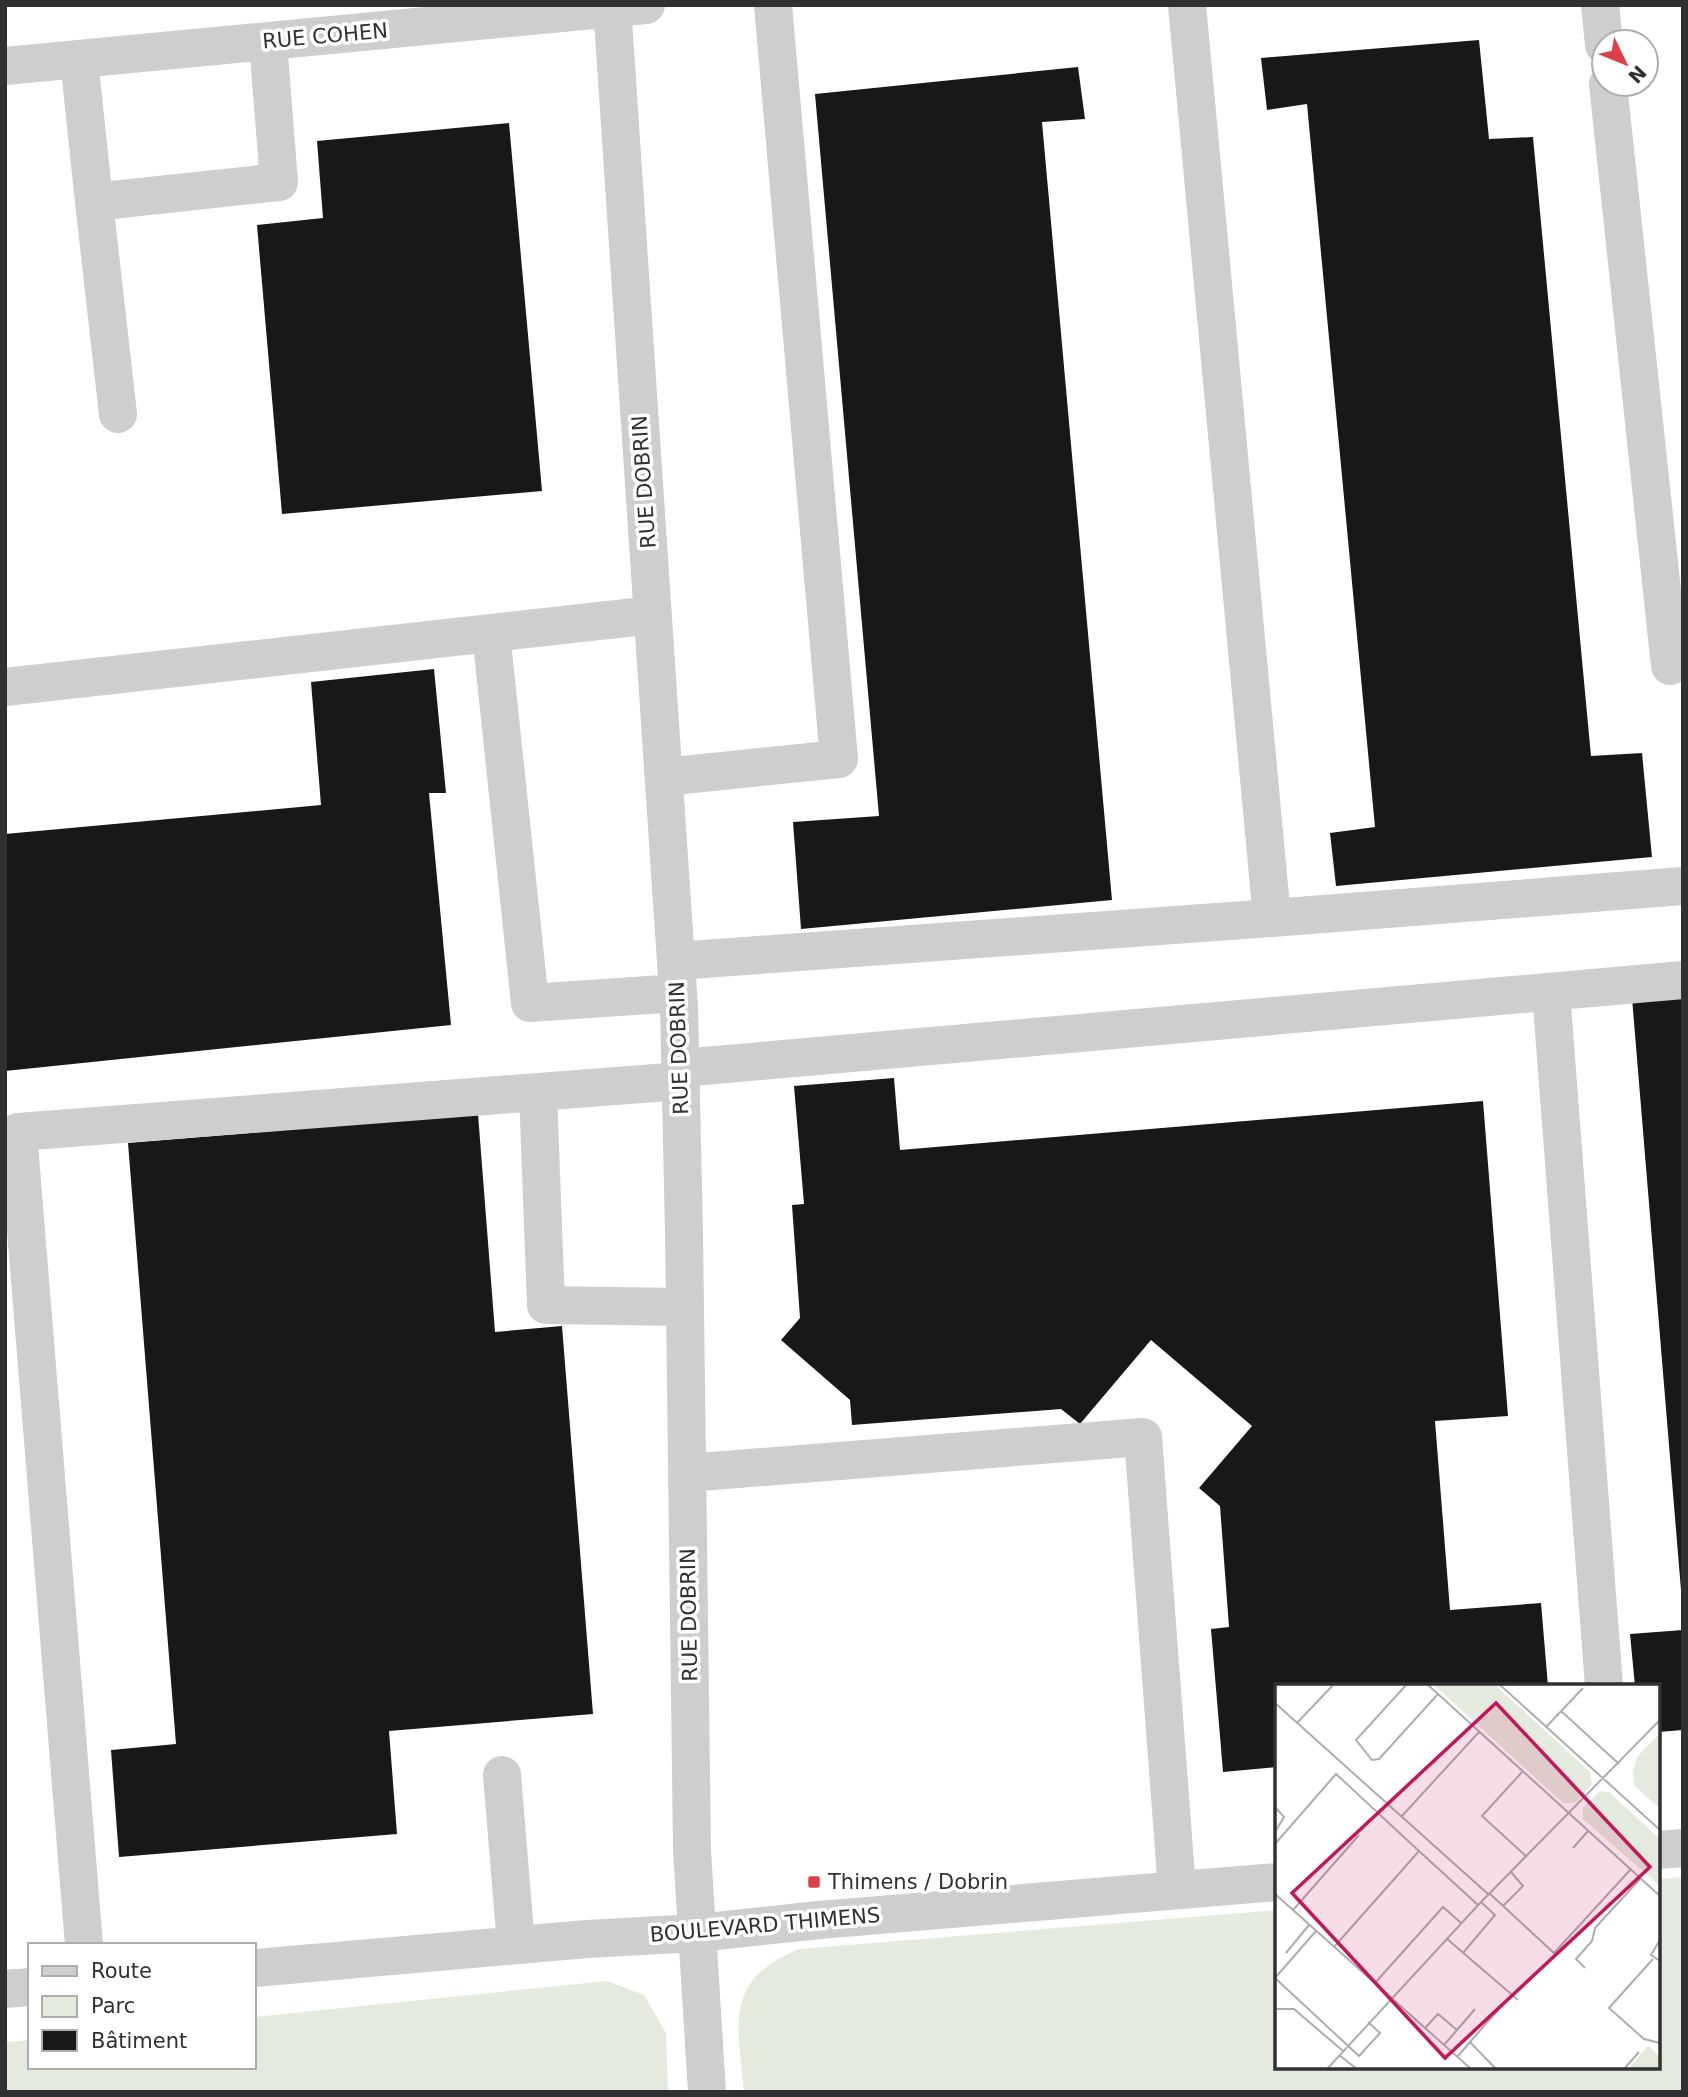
<svg xmlns="http://www.w3.org/2000/svg" width="1688" height="2097" viewBox="0 0 1688 2097" font-family="'DejaVu Sans',sans-serif">
  <rect width="100%" height="100%" fill="#fff"/>
  <path fill="#e4eadd" d="M1683,1877V2092H744C738,2024 723,1980 799,1949L1277,1910V2067H1658V1879Z
    M607,1981L644,1995L666,2033L668,2092H5V2042L30,2040V2067H254V2017Z"/>
  <path fill="#181818" d="M1479,40L1489,139L1533,137L1591,756L1642,753L1652,857L1336,886L1330,833L1375,827L1307,104L1267,110L1261,58Z
    M1078,67L1085,119L1042,122L1112,900L801,929L793,822L879,816L815,94Z
    M509,123L542,491L282,514L257,225L323,218L317,141Z
    M434,669L446,793H429L451,1025L5,1071V834L321,805L311,682Z
    M1683,982V1590H1681L1631,986Z
    M894,1078L900,1150L1483,1101L1508,1416L1435,1421L1450,1610L1541,1603L1548,1686H1277V1767L1223,1772L1211,1629L1229,1627L1220,1506L1199,1488L1252,1426L1151,1340L1080,1424L1061,1409L852,1425L850,1400L781,1340L800,1318L792,1205L804,1204L794,1086Z
    M478,1114L495,1332L562,1326L593,1714L389,1731L397,1834L119,1857L111,1750L176,1744L128,1143Z
    M1683,1630V1730L1658,1732V1686H1635L1630,1634Z"/>
  <g fill="none" stroke-linecap="round" stroke-linejoin="round">
    <path stroke="#cecece" stroke-width="38" d="M612,5L679,1007L684,1232L692,1850L707,2092
      M1187,5L1272,918L1683,886
      M1600,5L1604,45
      M79,59L94,202L279,182L268,42
      M5,66L646,5
      M1608,84L1670,666
      M94,202L118,414
      M491,633L530,1003L678,993
      M5,687L653,615
      M664,777L839,759L773,5
      M676,961L1272,918
      M1551,992L1604,1686
      M681,1068L1683,980
      M538,1093L546,1305L685,1307
      M687,1473L1143,1437L1177,1890
      M502,1775L516,1945
      M1658,1850L1683,1848
      M84,1945L18,1132L681,1081
      M254,1968L587,1939L697,1933L819,1920L1277,1882
      M5,1989L30,1987"/>
  </g>
  <rect fill="#db404b" stroke="#fff" stroke-width="2.5" x="807" y="1875" width="14" height="14" rx="3.5"/>
  <g text-anchor="middle" stroke-width="7" stroke-linejoin="round" paint-order="stroke">
    <g font-size="21" fill="#313131" stroke="#fff">
      <text transform="translate(325 36) rotate(-5)" y="7">RUE COHEN</text>
      <text transform="translate(644 482) rotate(-94)" y="7">RUE DOBRIN</text>
      <text transform="translate(679 1048) rotate(-92)" y="7">RUE DOBRIN</text>
      <text transform="translate(689 1615) rotate(-91)" y="7">RUE DOBRIN</text>
      <text transform="translate(765 1925) rotate(-5)" y="7">BOULEVARD THIMENS</text>
    </g>
    <g font-size="21" fill="#313131" stroke="#fff" text-anchor="start">
      <text x="828" y="1889">Thimens / Dobrin</text>
    </g>
  </g>
  <g transform="translate(1275 1684)">
    <rect width="385" height="385" fill="#fff"/>
    <path d="M158,0H219L315,88L317,100L300,119H288ZM385,49V125L359,101L358,88L362,73ZM325,107L334,108L385,155V202L308,135V124ZM373,362L385,373V385H353Z" fill="#e4eadd"/>
    <path fill="none" stroke="#adadad" stroke-width="2" d="M132,0L81,56L97,76L104,75L163,10M152,0L385,212M224,0L385,146M0,19L213,210M286,27L344,80M22,39L59,0M271,43L308,4M248,87L207,132L252,173M0,123L9,133L0,148M126,133L204,48M0,160L61,90L144,167L59,263M298,164L313,147M144,167L203,221M214,209L279,269L356,185M0,210L196,385M228,222L248,202L236,188M18,226L84,151M171,254L243,316M385,256L376,271L385,277M11,269L34,241M188,269L220,231L206,218M378,275L334,324L369,355L385,359M310,284L301,275L317,257L320,244L366,194M0,294L84,372L105,349L93,338M0,294L41,247M100,299L168,223L186,239M0,325H19L68,367M150,344L163,330L182,346L169,361M182,346L200,325M195,358L230,318M64,371L82,385M182,373L195,358L221,385M52,385L206,218L385,36M349,385L364,368"/>
    <path fill="#c2185b" fill-opacity="0.15" stroke="#c2185b" stroke-width="3.5" d="M221,19L375,183L170,374L17,209Z"/>
    <rect width="385" height="385" fill="none" stroke="#313131" stroke-width="3.5"/>
  </g>
  <rect width="1688" height="2097" fill="none" stroke="#313131" stroke-width="14"/>
  <rect x="28" y="1943" width="228" height="126" fill="#ffffff" stroke="#adadad" stroke-width="2"/>
  <rect x="42" y="1966" width="35" height="10" fill="#cecece" stroke="#adadad" stroke-width="2"/>
  <text x="91" y="1978" font-size="21" fill="#313131">Route</text>
  <rect x="42" y="1996" width="35" height="21" fill="#e4eadd" stroke="#adadad" stroke-width="2"/>
  <text x="91" y="2013" font-size="21" fill="#313131">Parc</text>
  <rect x="42" y="2030" width="35" height="21" fill="#181818" stroke="#adadad" stroke-width="2"/>
  <text x="91" y="2048" font-size="21" fill="#313131">Bâtiment</text>
  <g transform="translate(1625 63) rotate(133)"><circle r="33" fill="#ffffff" stroke="#adadad" stroke-width="2"/>
  <path d="M0-5L12 26L0 18L-12 26Z" fill="#db404b"/>
  <text y="-10" font-size="19" font-weight="bold" text-anchor="middle" fill="#313131">N</text>
  </g>
</svg>
